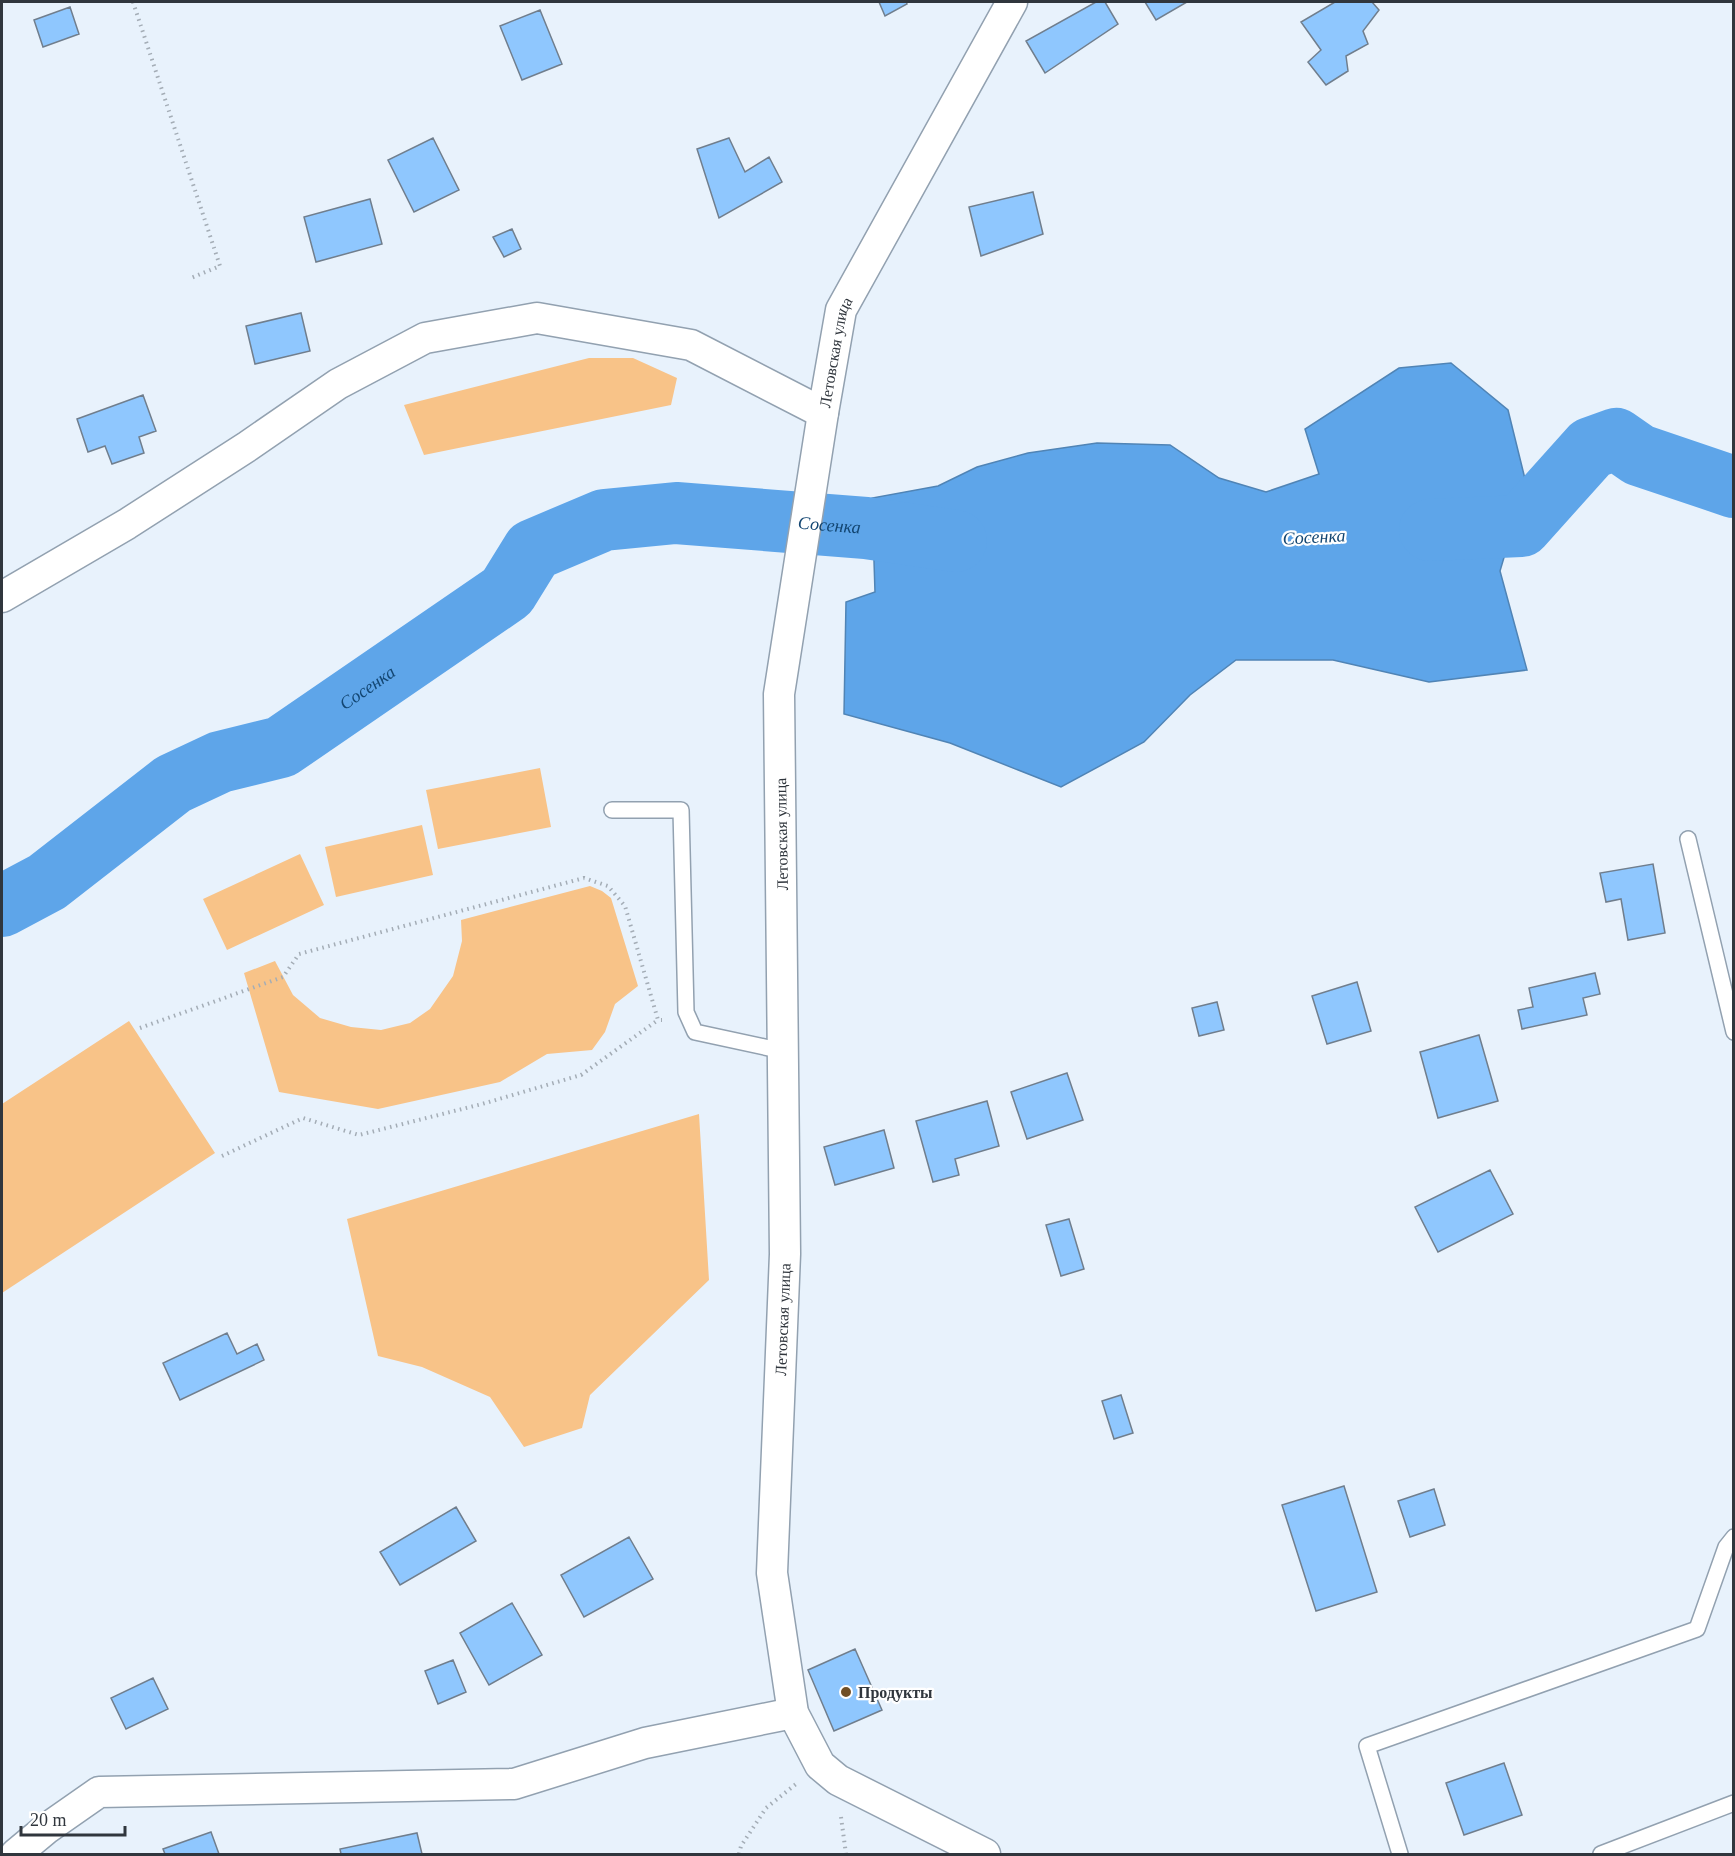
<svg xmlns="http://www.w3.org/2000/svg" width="1735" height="1856" viewBox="0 0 1735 1856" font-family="'Times New Roman',serif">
  <rect width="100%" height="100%" fill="#e8f2fc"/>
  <path fill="#f8c388" d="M589,358H633L677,378L671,405L424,455L404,405Z
    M540,768L551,827L438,849L426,790Z
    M422,825L433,875L336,897L325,847Z
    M300,854L324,905L227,950L203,899Z
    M590,886L602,891L611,898L638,986L615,1004L605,1032L592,1050L547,1054L500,1082L378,1109L279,1092L244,973L275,961L293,995L320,1018L351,1027L381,1030L410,1023L430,1009L453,976L462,941L461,920Z
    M129,1021L215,1153L2,1293V1104Z
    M699,1114L709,1280L590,1395L582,1428L524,1447L490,1397L422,1367L378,1356L347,1219Z"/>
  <path fill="#5ea5e9" stroke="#5084b5" stroke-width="1.5" d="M1451,363L1508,410L1526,483L1500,571L1527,670L1429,682L1333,660H1236L1190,695L1144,742L1061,787L950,743L844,714L846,602L875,592L872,498L938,486L977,467L1028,453L1097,443L1170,445L1219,478L1266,492L1319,474L1305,429L1399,368Z"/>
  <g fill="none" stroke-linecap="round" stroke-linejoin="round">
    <g stroke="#5ea5e9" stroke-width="62">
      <path d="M1430,530L1521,526L1591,448L1616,439L1639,455L1734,487"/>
      <path id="s1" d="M2,906L47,882L173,784L220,762L281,747L507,592L533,550L604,520L676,513L866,528L956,541"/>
    </g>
  </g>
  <path fill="#8fc7fe" stroke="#707e8d" stroke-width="1.5" d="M879,2H906L907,4L885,16Z
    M1096,2H1105L1118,24L1045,73L1026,41Z
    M1145,2H1187L1156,20Z
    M1335,2H1372L1379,10L1363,31L1368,44L1346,56L1348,71L1326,85L1308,62L1321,50L1301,22Z
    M70,7L79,34L43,47L34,20Z
    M540,10L562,64L522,80L500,26Z
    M433,138L459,190L414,212L388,160Z
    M729,138L745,172L769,157L782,182L719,218L697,149Z
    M1033,192L1043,234L981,256L969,207Z
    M370,199L382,244L316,262L304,217Z
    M512,229L521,249L504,257L493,237Z
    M301,313L310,351L255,364L246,326Z
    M143,395L156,431L139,437L144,453L112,464L105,446L88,452L77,419Z
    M1653,864L1665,933L1628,940L1621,899L1606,902L1600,873Z
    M1595,973L1600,994L1583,998L1587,1015L1522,1029L1518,1010L1533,1007L1529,988Z
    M1357,982L1371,1031L1327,1044L1312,996Z
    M1217,1002L1224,1030L1199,1036L1192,1008Z
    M1479,1035L1498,1101L1438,1118L1420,1052Z
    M1067,1073L1083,1120L1027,1139L1011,1092Z
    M987,1101L999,1146L955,1159L959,1175L933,1182L916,1121Z
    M884,1130L894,1168L835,1185L824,1147Z
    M1490,1170L1513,1214L1438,1252L1415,1207Z
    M1069,1219L1084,1269L1061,1276L1046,1225Z
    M227,1333L237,1354L257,1344L264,1360L180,1400L163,1363Z
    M1121,1395L1133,1433L1114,1439L1102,1401Z
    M1344,1486L1377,1592L1316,1611L1282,1505Z
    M1434,1489L1445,1525L1410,1537L1398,1501Z
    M456,1507L476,1541L400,1585L380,1552Z
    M629,1537L653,1579L584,1617L561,1575Z
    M512,1603L542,1655L489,1685L460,1633Z
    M855,1649L882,1710L834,1731L808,1670Z
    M453,1660L466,1692L438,1704L425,1671Z
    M153,1678L168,1709L126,1729L111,1698Z
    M1504,1763L1522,1815L1464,1835L1446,1783Z
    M211,1832L219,1854H165L163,1849Z
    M417,1833L422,1854H341L340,1849Z"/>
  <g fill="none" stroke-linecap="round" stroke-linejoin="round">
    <g stroke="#92a1b0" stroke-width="18">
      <path id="service" d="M612,810H681L686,1012L695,1032L783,1051
        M1688,839L1734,1032
        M1400,1854L1367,1746L1697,1629L1726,1547L1734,1537
        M1601,1854L1734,1803"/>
    </g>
    <g stroke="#92a1b0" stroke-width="33">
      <g id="minor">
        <path d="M2,597L127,524L248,446L338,384L425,338L537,318L691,345L823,413"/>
        <path d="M16,1854L46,1829L99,1792L514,1784L645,1743L793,1713"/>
        <path id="s2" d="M985,1854L838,1780L820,1765L793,1713L772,1573L785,1254L779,694L823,413L841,310L1012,2"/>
      </g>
    </g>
    <path stroke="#a4adb6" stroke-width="4" stroke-dasharray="1.5 4.5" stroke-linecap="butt" d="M133,2L220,266L191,278
      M140,1028L283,977L299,954L584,878L608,886L625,906L658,1020H662
      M222,1156L303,1118L359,1135L482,1104L581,1075L658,1020
      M841,1817L846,1854
      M739,1854L741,1846L766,1808L796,1784"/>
    <use href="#service" stroke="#fff" stroke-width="15"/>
    <use href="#minor" stroke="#fff" stroke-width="30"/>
  </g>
  <circle fill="#704f26" stroke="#fff" stroke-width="2" cx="846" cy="1692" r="6"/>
  <g text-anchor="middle" stroke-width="4.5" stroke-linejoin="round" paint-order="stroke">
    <g font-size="16" fill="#30363d" stroke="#fff">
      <text dy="6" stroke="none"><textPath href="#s2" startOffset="1614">Летовская улица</textPath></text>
      <text transform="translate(781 834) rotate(-91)" y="6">Летовская улица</text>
      <text dy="6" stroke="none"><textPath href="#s2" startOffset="642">Летовская улица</textPath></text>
    </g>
    <g font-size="16" font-weight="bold" fill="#30363d" stroke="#fff" text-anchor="start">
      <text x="858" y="1698">Продукты</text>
    </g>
    <g font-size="18" font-style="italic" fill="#134672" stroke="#fff">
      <text dy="6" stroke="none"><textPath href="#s1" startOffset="952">Сосенка</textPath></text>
      <text transform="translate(1314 537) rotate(-3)" y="6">Сосенка</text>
      <text dy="6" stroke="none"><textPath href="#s1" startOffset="430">Сосенка</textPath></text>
    </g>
  </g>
  <rect width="1735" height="1856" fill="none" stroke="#30363d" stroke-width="6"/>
  <path d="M21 1826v9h104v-9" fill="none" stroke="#30363d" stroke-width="3"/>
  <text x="30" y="1826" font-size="18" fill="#30363d" stroke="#ffffff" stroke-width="4.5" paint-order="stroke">20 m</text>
</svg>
